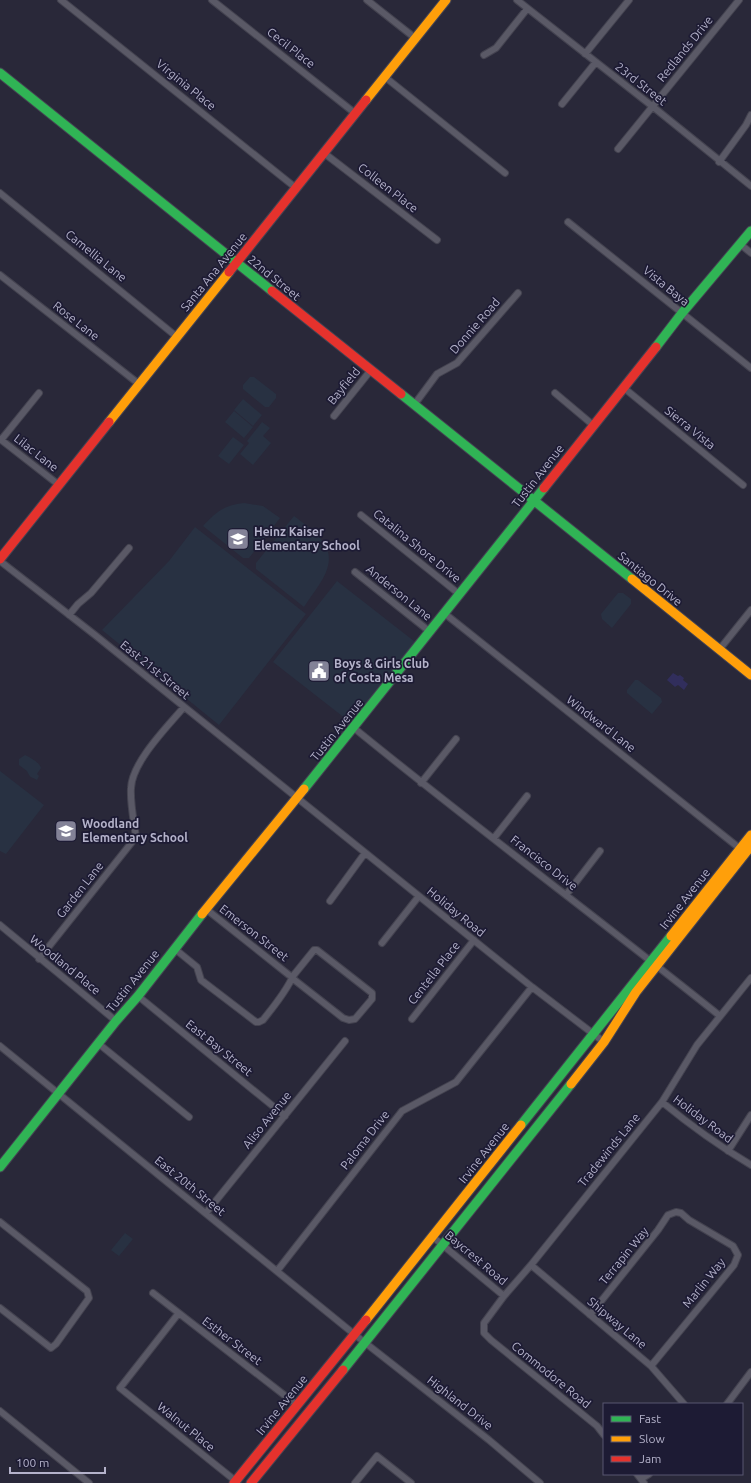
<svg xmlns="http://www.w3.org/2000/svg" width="751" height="1483" viewBox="0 0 751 1483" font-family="Ubuntu,sans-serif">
  <rect width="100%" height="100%" fill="#292839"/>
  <path fill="#283142" d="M250,377H254L276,394V398L269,407H265L243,389V385Z
    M243,399L262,415L253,426L234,410Z
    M234,411L253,427L244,438L225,422Z
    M262,422L270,428L263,436L271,443L253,465L240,454L249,443L247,441Z
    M233,437L244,445L229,464L218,456Z
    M244,503L263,506L280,518L249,558H243L203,526C216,512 224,505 244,503Z
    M294,516C303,523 313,529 320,538C342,562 318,585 304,607L256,569V563Z
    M195,527L306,614L219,725L102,630L169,561Z
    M337,581L419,645L355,726L273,662Z
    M618,593H623L631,599V604L612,628L602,619L601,614Z
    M635,680H638L661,698L662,702L652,714L627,693V690Z
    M25,755C31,758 39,762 41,768L37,774L39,776L37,780C30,776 31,779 27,771L19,765V759Z
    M0,771L44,805L6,854L0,851Z
    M125,1233L133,1239L119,1256L111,1250Z"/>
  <path fill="#312e5c" d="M673,673L678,676L680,675L684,678L683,680L688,684L684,690L678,685L675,687L667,680Z"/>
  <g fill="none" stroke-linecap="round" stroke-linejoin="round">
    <g stroke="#444350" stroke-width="8">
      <path id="street" d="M61,0L296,188
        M212,0L356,114
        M367,0L415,38
        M517,0L652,106L751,186
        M585,54L629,0
        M484,55L496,48L527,9
        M385,77L505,173
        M562,104L596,62
        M618,149L739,0
        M324,153L437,240
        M719,162L746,125L751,115
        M0,193L177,337
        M568,222L751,368
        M740,244L751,253
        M0,275L139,384
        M624,388L743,485
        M555,393L593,425
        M414,405L437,374L457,363L518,293
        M334,416L371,370
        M0,439L59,485
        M1,440L39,393
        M361,515L459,594
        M0,561L95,635L532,987L604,1042
        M355,572L429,631
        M444,613L743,851
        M69,615L78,604L91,593L129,548
        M719,650L751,610
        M354,728C474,826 599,919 720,1016
        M421,783L456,739
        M494,838L527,796
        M566,895L600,851
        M330,901L365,853
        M206,909L289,975
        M0,925L116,1021
        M382,943L419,896
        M175,949L197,967L201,980L256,1022H259L263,1020C274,1006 286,992 293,976L314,950H317L372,993V999L355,1019L349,1020L343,1018L292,978
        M39,959L136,837C134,822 130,803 131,788C132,762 167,727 184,707
        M138,996L285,1116
        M412,1019L474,940
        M99,1044L189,1117
        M0,1046L354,1334L489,1440L540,1483
        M662,1102C690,1125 719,1146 751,1165
        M728,1151L751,1115
        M206,1213L345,1041
        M0,1222L87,1291L89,1298L56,1344L51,1348L0,1308
        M433,1237L504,1296
        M531,1265L651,1366L684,1404
        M277,1271L402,1111L456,1082L532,987
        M153,1293L297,1405
        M178,1314L120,1388L237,1482
        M590,1315L658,1230L668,1215L676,1212L681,1213L689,1220L733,1246L738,1255L734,1265L651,1366
        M727,1404L751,1372
        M0,1411L89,1483
        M604,1435L597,1426L491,1340L484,1333V1323L504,1296L531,1265L662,1102L697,1045L751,978
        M637,1474L644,1483
        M641,1479L649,1474
        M355,1483L377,1456L411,1483"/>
    </g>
    <g stroke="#444352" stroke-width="11">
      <path id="fast" d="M0,73L272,291
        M656,347L682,313L751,231
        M401,394L632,579
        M304,789L544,488
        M521,1125L671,936
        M0,1167L116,1021L138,996L202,914
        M343,1370L571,1084"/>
    </g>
    <g stroke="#444352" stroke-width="11">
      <path id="slow" d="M366,100L446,0
        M109,422L229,272
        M632,579L751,675
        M202,914L304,789
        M671,936L751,835
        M571,1084L604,1042L636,992L751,846
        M366,1320L521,1125"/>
    </g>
    <g stroke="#444352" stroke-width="11">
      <path id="jam" d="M229,272L366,100
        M272,291L401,394
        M544,488L656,347
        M0,559L109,422
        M234,1483L366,1320
        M251,1483L343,1370"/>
    </g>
    <use href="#street" stroke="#5a5966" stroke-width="6"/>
    <use href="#fast" stroke="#30b455" stroke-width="9"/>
    <use href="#slow" stroke="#ff9f0a" stroke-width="9"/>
    <use href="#jam" stroke="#e5322d" stroke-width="9"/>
  </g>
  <defs>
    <g id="school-square" transform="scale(1.15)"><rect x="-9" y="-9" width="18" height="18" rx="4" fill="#838297" stroke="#1d1b34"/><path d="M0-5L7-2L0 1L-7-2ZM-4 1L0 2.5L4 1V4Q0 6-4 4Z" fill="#fff"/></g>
    <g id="civic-square" transform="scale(1.15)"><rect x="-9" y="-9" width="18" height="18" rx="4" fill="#838297" stroke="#1d1b34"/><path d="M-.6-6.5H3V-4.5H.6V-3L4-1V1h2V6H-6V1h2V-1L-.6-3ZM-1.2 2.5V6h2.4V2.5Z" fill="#fff"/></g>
  </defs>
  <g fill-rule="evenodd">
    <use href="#school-square" x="238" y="539"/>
    <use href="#civic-square" x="319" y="671"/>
    <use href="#school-square" x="66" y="831"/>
  </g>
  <g text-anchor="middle" stroke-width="3.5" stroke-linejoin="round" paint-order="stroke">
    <g font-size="12" fill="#b4b2ca" stroke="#1d1b34">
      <text transform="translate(291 48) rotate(38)" y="4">Cecil Place</text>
      <text transform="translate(685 49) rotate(-51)" y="4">Redlands Drive</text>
      <text transform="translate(641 84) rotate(38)" y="4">23rd Street</text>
      <text transform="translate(186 85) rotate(39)" y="4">Virginia Place</text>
      <text transform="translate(388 188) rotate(38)" y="4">Colleen Place</text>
      <text transform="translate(96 256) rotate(39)" y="4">Camellia Lane</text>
      <text transform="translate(214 272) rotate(-51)" y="4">Santa Ana Avenue</text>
      <text transform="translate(274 278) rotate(39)" y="4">22nd Street</text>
      <text transform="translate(666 286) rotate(39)" y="4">Vista Baya</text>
      <text transform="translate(76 321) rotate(38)" y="4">Rose Lane</text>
      <text transform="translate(475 326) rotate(-49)" y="4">Donnie Road</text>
      <text transform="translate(344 386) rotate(-51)" y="4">Bayfield</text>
      <text transform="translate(690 428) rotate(39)" y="4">Sierra Vista</text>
      <text transform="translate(36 453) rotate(38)" y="4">Lilac Lane</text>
      <text transform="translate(538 476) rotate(-52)" y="4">Tustin Avenue</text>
      <text transform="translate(417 546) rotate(39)" y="4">Catalina Shore Drive</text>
      <text transform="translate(650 579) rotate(39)" y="4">Santiago Drive</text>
      <text transform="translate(399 593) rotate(39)" y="4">Anderson Lane</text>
      <text transform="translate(155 670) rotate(39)" y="4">East 21st Street</text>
      <text transform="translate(601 724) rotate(38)" y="4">Windward Lane</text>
      <text transform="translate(337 730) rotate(-51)" y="4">Tustin Avenue</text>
      <text transform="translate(544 863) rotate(38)" y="4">Francisco Drive</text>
      <text transform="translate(80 890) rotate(-52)" y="4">Garden Lane</text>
      <text transform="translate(685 899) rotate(-52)" y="4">Irvine Avenue</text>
      <text transform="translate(456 912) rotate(39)" y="4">Holiday Road</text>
      <text transform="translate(254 933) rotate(38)" y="4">Emerson Street</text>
      <text transform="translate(65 965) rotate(39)" y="4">Woodland Place</text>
      <text transform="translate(434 973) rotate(-52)" y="4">Centella Place</text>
      <text transform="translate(133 981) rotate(-51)" y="4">Tustin Avenue</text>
      <text transform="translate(219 1048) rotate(39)" y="4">East Bay Street</text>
      <text transform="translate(703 1119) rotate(37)" y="4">Holiday Road</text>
      <text transform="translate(267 1120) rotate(-51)" y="4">Aliso Avenue</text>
      <text transform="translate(365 1140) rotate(-52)" y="4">Paloma Drive</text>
      <text transform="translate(609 1150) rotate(-51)" y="4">Tradewinds Lane</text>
      <text transform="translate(484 1153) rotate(-52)" y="4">Irvine Avenue</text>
      <text transform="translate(190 1186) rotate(39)" y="4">East 20th Street</text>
      <text transform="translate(624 1256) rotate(-51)" y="4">Terrapin Way</text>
      <text transform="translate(476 1258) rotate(40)" y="4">Baycrest Road</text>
      <text transform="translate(704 1283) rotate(-51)" y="4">Marlin Way</text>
      <text transform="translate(617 1323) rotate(40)" y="4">Shipway Lane</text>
      <text transform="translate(232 1341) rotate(37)" y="4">Esther Street</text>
      <text transform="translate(551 1375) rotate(39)" y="4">Commodore Road</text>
      <text transform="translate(460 1403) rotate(38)" y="4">Highland Drive</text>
      <text transform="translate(282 1405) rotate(-51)" y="4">Irvine Avenue</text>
      <text transform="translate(186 1427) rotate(39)" y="4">Walnut Place</text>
    </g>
    <g font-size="12" font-weight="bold" fill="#b4b2ca" stroke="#1d1b34" text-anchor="start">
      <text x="254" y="536">Heinz Kaiser<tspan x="254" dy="14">Elementary School</tspan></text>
      <text x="334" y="668">Boys &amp; Girls Club<tspan x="334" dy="14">of Costa Mesa</tspan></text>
      <text x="82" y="828">Woodland<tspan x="82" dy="14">Elementary School</tspan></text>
    </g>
  </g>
  <rect x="603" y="1403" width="140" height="72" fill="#1d1b34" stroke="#595770"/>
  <rect x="611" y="1416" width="20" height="6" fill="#30b455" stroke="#595770"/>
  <text x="639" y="1423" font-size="12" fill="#b4b2ca">Fast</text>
  <rect x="611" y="1436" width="20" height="6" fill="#ff9f0a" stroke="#595770"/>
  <text x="639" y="1443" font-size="12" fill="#b4b2ca">Slow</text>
  <rect x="611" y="1456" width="20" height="6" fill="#e5322d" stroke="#595770"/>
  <text x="639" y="1463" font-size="12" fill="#b4b2ca">Jam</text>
  <path d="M10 1467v6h95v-6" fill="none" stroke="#b4b2ca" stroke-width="2"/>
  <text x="16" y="1467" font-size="12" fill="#b4b2ca" stroke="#1d1b34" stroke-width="3" paint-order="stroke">100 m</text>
</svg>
